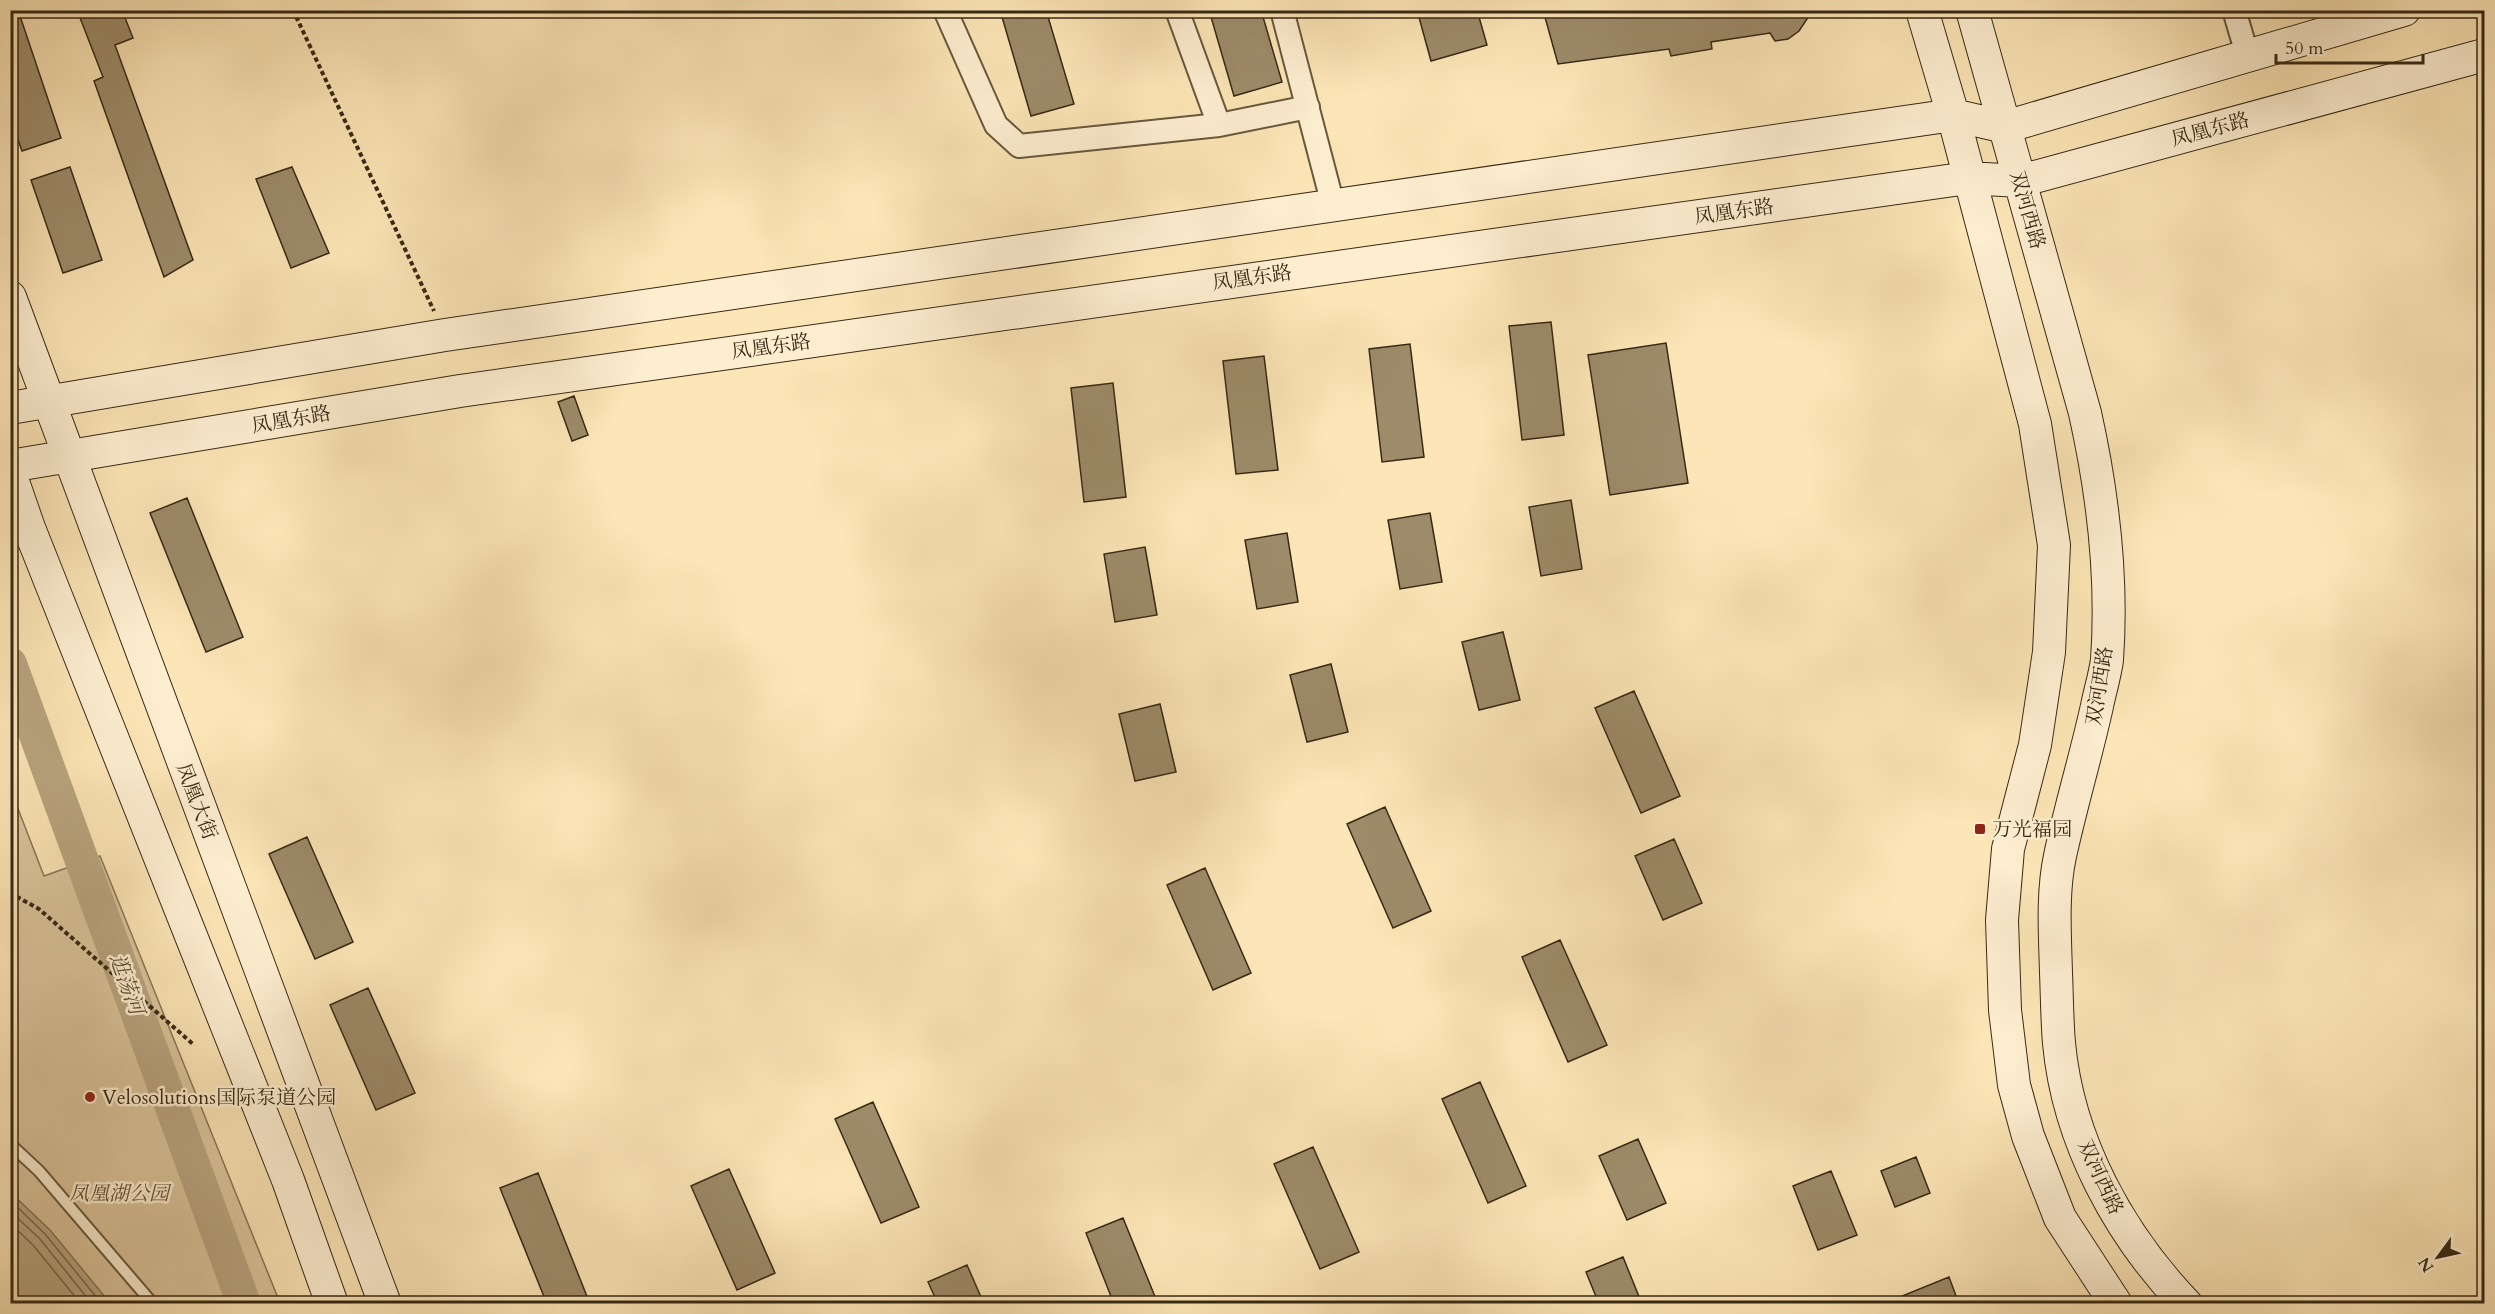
<svg xmlns="http://www.w3.org/2000/svg" width="2495" height="1314" viewBox="0 0 2495 1314" font-family="Cardo,'Noto Serif SC',serif">
  <rect width="100%" height="100%" fill="#fce5b6"/>
  <filter id="stains"><feTurbulence type="fractalNoise" baseFrequency=".00333" numOctaves="4"/><feColorMatrix values="0 0 0 0 .2 0 0 0 0 .09 0 0 0 0 .02 0 0 0 .5 -.17"/></filter>
  <radialGradient id="worn" r=".72"><stop offset=".6" stop-color="#630" stop-opacity="0"/><stop offset="1" stop-color="#630" stop-opacity=".3"/></radialGradient>
  <path fill="#dbc59b" stroke="#897758" stroke-width="1.5" d="M10,788L44,876L100,856L280,1303H11Z"/>
  <path fill="#b9a57f" stroke="#857355" stroke-width="1.5" d="M10,1192L50,1230L110,1303H11Z"/>
  <g fill="none" stroke-linecap="round" stroke-linejoin="round">
    <path stroke="#78674a" stroke-width="1.5" d="M10,1200L45,1234L102,1304
      M10,1211L40,1239L92,1304
      M10,1223L33,1245L81,1304"/>
    <path stroke="#b9a57f" stroke-width="34" d="M10,664L244,1304"/>
  </g>
  <path fill="#9d8b69" stroke="#372915" stroke-width="1.5" d="M10,10H18L61,138L22,151L10,116Z
    M77,10H122L133,38L115,45L193,260L164,277L94,81L103,77Z
    M1000,10H1046L1074,104L1031,116Z
    M1209,10H1261L1282,82L1234,96Z
    M1417,10H1477L1487,45L1431,61Z
    M1543,10H1813L1799,31L1788,39L1775,41L1770,33L1711,42L1712,49L1671,56L1669,49L1558,64Z
    M70,167L102,260L63,273L31,180Z
    M292,167L329,253L291,268L256,179Z
    M1551,322L1564,435L1522,440L1509,326Z
    M1666,343L1688,483L1610,495L1588,355Z
    M1410,344L1424,457L1382,462L1369,349Z
    M1264,356L1278,470L1236,474L1223,361Z
    M1113,383L1126,497L1084,502L1071,388Z
    M574,396L588,435L572,441L558,402Z
    M187,498L243,637L206,652L150,513Z
    M1571,500L1582,569L1541,576L1529,507Z
    M1430,513L1442,582L1400,589L1388,520Z
    M1287,533L1298,602L1257,609L1245,540Z
    M1145,547L1157,615L1115,622L1104,554Z
    M1503,632L1520,700L1479,710L1462,642Z
    M1331,664L1348,732L1307,742L1290,675Z
    M1634,691L1680,796L1641,813L1595,708Z
    M1160,704L1176,772L1135,781L1119,714Z
    M1385,807L1431,911L1393,928L1347,824Z
    M307,837L353,942L315,959L269,854Z
    M1674,839L1702,903L1663,920L1635,856Z
    M1205,868L1251,973L1213,990L1167,885Z
    M1560,940L1607,1045L1568,1062L1522,957Z
    M368,988L415,1093L376,1110L330,1005Z
    M1480,1082L1526,1186L1488,1203L1442,1099Z
    M873,1102L919,1207L881,1223L835,1119Z
    M1638,1139L1666,1203L1627,1220L1599,1156Z
    M1313,1147L1359,1252L1320,1269L1274,1164Z
    M1916,1157L1930,1193L1895,1207L1881,1171Z
    M729,1169L775,1273L737,1290L691,1186Z
    M1831,1171L1857,1235L1818,1250L1793,1186Z
    M538,1173L590,1304H547L500,1188Z
    M1123,1218L1158,1304H1114L1086,1233Z
    M1623,1257L1642,1304H1599L1586,1272Z
    M967,1265L984,1304H938L928,1282Z
    M1949,1277L1959,1304H1885V1303Z"/>
  <g fill="none" stroke-linecap="round" stroke-linejoin="round">
    <g stroke="#68583d" stroke-width="14">
      <path id="lane" d="M10,1144L39,1171L153,1304"/>
    </g>
    <g stroke="#68583d" stroke-width="26">
      <path id="street" d="M945,10L996,125L1019,146L1219,125L1308,107
        M1177,10L1219,125
        M1282,10L1333,205
        M2234,10L2247,54"/>
    </g>
    <g stroke="#372915" stroke-width="34">
      <path id="secondary" d="M1922,10L1953,115L2035,424L2054,545L2049,652L2035,745L2008,849L2002,920L2005,1010L2014,1085L2028,1136L2060,1218L2116,1304
        M1972,10L2085,413C2103,494 2113,576 2107,660C2105,675 2100,691 2097,706C2086,756 2071,805 2060,856C2052,893 2055,935 2056,973C2057,996 2057,1020 2059,1043C2068,1141 2119,1234 2186,1304
        M10,297L385,1304
        M10,408L445,335L1953,115L2005,127L2404,10
        M10,466L460,391L1968,178L2020,181L2484,55
        M10,473L29,528L288,1180L332,1304"/>
    </g>
    <path stroke="#372915" stroke-width="4" stroke-dasharray="4.5 3" stroke-linecap="butt" d="M293,10L434,311
      M10,893L39,909L194,1045"/>
    <use href="#lane" stroke="#fdeed0" stroke-width="10"/>
    <use href="#street" stroke="#fdeed0" stroke-width="22"/>
    <use href="#secondary" stroke="#fdeed0" stroke-width="32"/>
  </g>
  <g fill="#8f2418" stroke="#fdeed0" stroke-width="2">
    <rect x="1974" y="823" width="12" height="12" rx="3"/>
    <circle cx="90" cy="1097" r="6"/>
  </g>
  <g text-anchor="middle" stroke-width="5" stroke-linejoin="round" paint-order="stroke">
    <g font-size="20" fill="#372915" stroke="#fdeed0">
      <text transform="translate(2210 129) rotate(-15)" y="7">凤凰东路</text>
      <text transform="translate(2028 210) rotate(74)" y="7">双河西路</text>
      <text transform="translate(1734 211) rotate(-8)" y="7">凤凰东路</text>
      <text transform="translate(1252 277) rotate(-8)" y="7">凤凰东路</text>
      <text transform="translate(771 346) rotate(-8)" y="7">凤凰东路</text>
      <text transform="translate(291 419) rotate(-10)" y="7">凤凰东路</text>
      <text transform="translate(2099 686) rotate(-81)" y="7">双河西路</text>
      <text transform="translate(197 801) rotate(69)" y="7">凤凰大街</text>
      <text transform="translate(2101 1177) rotate(65)" y="7">双河西路</text>
    </g>
    <g font-size="20" fill="#372915" stroke="#fdeed0" text-anchor="start">
      <text x="1992" y="836">万光福园</text>
      <text x="102" y="1104">Velosolutions国际泵道公园</text>
    </g>
    <g font-size="20" font-style="italic" fill="#605036" stroke="#fdeed0">
      <text x="119" y="1200">凤凰湖公园</text>
    </g>
    <g font-size="21" font-style="italic" fill="#5e4e35" stroke="#fdeed0">
      <text transform="translate(127 984) rotate(70)" y="7">逛荡河</text>
    </g>
  </g>
  <rect width="2495" height="1314" fill="none" stroke="#fce5b6" stroke-width="36"/>
  <rect x="12" y="12" width="2471" height="1290" fill="none" stroke="#372915" stroke-width="3"/>
  <rect x="18" y="18" width="2459" height="1278" fill="none" stroke="#372915" stroke-width="1.5"/>
  <g transform="translate(2438 1257) rotate(237)" stroke="#fdeed0" stroke-width="4.5" paint-order="stroke">
  <path d="M0-4.5L10 22L0 15L-10 22Z" fill="#372915"/>
  <text y="-9" font-size="16" font-weight="bold" text-anchor="middle" fill="#372915">N</text>
  </g>
  <path d="M2276 54v9h147v-9" fill="none" stroke="#372915" stroke-width="3"/>
  <text x="2285" y="54" font-size="18" fill="#372915" stroke="#fdeed0" stroke-width="4.5" paint-order="stroke">50 m</text>
  <rect width="100%" height="100%" filter="url(#stains)"/>
  <rect width="100%" height="100%" fill="url(#worn)"/>
</svg>
